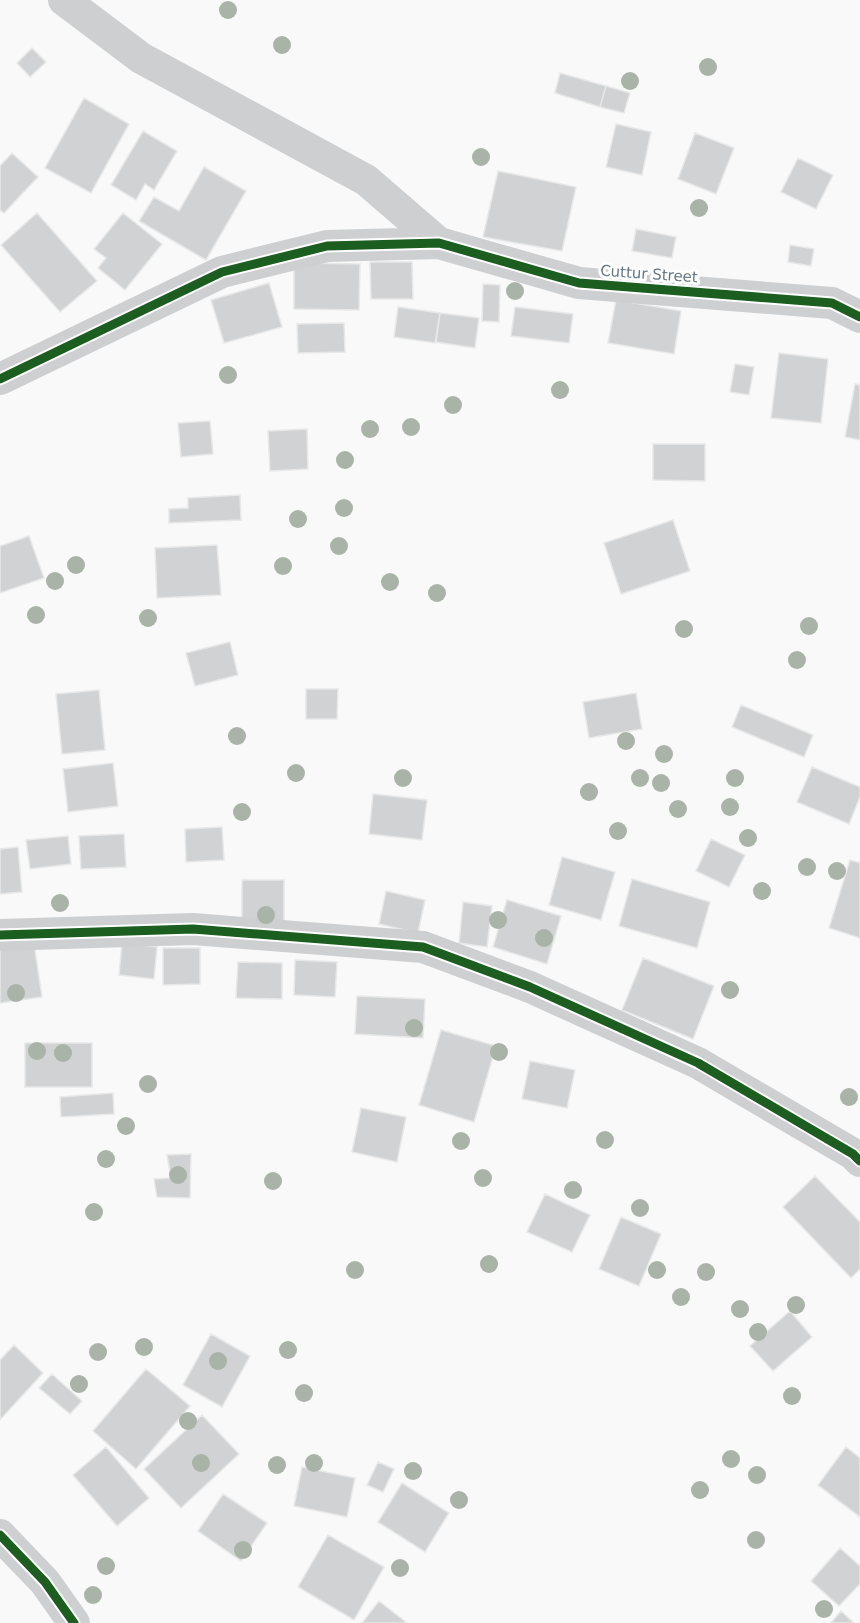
<svg xmlns="http://www.w3.org/2000/svg" width="860" height="1623" viewBox="0 0 860 1623" font-family="'DejaVu Sans',sans-serif">
  <rect width="100%" height="100%" fill="#f9f9f9"/>
  <path fill="#d0d2d3" stroke="#e8e8e8" stroke-width="1.5" d="M32,48L46,62L30,77L17,63Z
    M560,73L606,86L600,107L555,93Z
    M606,86L630,93L624,113L600,107Z
    M84,98L129,124L91,193L45,168Z
    M616,124L651,132L642,175L606,167Z
    M143,131L177,151L154,190L145,184L136,200L111,185Z
    M695,133L734,148L716,194L678,179Z
    M12,153L38,177L4,213L0,210V166Z
    M798,158L833,175L816,209L781,192Z
    M204,167L246,191L206,260L139,221L154,197L179,211Z
    M498,171L576,187L562,251L483,237Z
    M37,213L97,281L60,312L1,245Z
    M123,213L162,244L125,290L98,268L106,258L94,249Z
    M636,229L676,237L672,258L632,251Z
    M790,245L814,249L811,266L788,262Z
    M370,262H412L413,299H371Z
    M294,263L360,264L359,310L294,309Z
    M269,283L282,327L224,343L211,300Z
    M483,284L500,285L499,322L482,321Z
    M616,300L681,311L674,354L608,343Z
    M398,307L440,313L435,343L394,337Z
    M515,307L573,314L569,343L511,336Z
    M440,313L479,318L475,348L436,342Z
    M344,323L345,352L298,353L297,324Z
    M779,353L828,359L821,423L771,418Z
    M735,364L754,367L749,395L730,392Z
    M855,384L860,385V440L845,437Z
    M210,421L213,454L181,457L178,423Z
    M307,429L308,469L270,471L268,431Z
    M653,444H705V481L653,480Z
    M240,495L241,520L169,523V509L188,508V498Z
    M673,520L690,571L621,594L604,543Z
    M29,536L44,578L0,593V546Z
    M217,545L221,595L157,598L155,548Z
    M230,642L238,675L195,686L186,653Z
    M306,689H338L337,719H306Z
    M99,690L105,750L62,754L56,694Z
    M636,693L642,729L589,738L583,702Z
    M741,705L813,735L804,757L732,727Z
    M113,763L118,806L68,812L63,769Z
    M812,767L860,787V797L849,824L797,802Z
    M373,794L427,800L422,840L369,834Z
    M222,827L224,860L186,862L185,829Z
    M124,834L126,867L81,869L79,836Z
    M68,836L71,864L30,869L26,840Z
    M711,839L745,855L729,887L696,871Z
    M18,847L22,892L0,894V849Z
    M562,857L615,872L601,920L549,905Z
    M850,860L860,863V938L829,928Z
    M632,879L710,902L697,948L619,926Z
    M242,880H284V927H242Z
    M386,891L425,900L418,933L379,924Z
    M507,900L561,916L547,964L493,947Z
    M463,902L492,906L487,947L459,943Z
    M34,943L42,997L0,1003V948Z
    M122,943L157,947L154,979L119,975Z
    M163,948H200V984L163,985Z
    M643,958L714,986L693,1039L622,1010Z
    M295,960L337,962L335,997L294,995Z
    M238,962L282,963V999L236,998Z
    M357,996L425,999L423,1038L355,1034Z
    M441,1030L496,1046L474,1122L419,1105Z
    M25,1043H92V1087H25Z
    M530,1061L575,1070L567,1108L522,1099Z
    M113,1093L114,1114L61,1117L60,1097Z
    M361,1108L406,1117L397,1162L352,1152Z
    M191,1154L190,1198L157,1197L154,1179L171,1178L167,1155Z
    M815,1176L860,1222V1269L851,1278L783,1207Z
    M545,1194L590,1215L572,1252L527,1232Z
    M621,1217L661,1234L639,1286L599,1269Z
    M790,1311L812,1337L773,1371L750,1346Z
    M211,1334L250,1356L222,1407L183,1385Z
    M14,1345L43,1373L0,1420V1360Z
    M146,1369L190,1406L136,1469L93,1431Z
    M52,1374L82,1401L70,1414L39,1388Z
    M202,1415L239,1454L181,1508L144,1469Z
    M106,1447L149,1498L117,1526L73,1475Z
    M846,1447L860,1458V1517L818,1485Z
    M378,1462L394,1469L383,1492L367,1485Z
    M302,1467L355,1478L347,1517L294,1506Z
    M402,1483L449,1513L425,1552L378,1522Z
    M223,1494L267,1523L241,1561L198,1531Z
    M328,1535L384,1567L354,1620L298,1587Z
    M840,1548L860,1566V1584L839,1606L811,1581Z
    M379,1601L407,1623H362Z
    M841,1611L854,1623H831Z"/>
  <g fill="none" stroke-linecap="round" stroke-linejoin="round">
    <path stroke="#cecfd0" stroke-width="32" d="M64,0L141,58L366,180L439,243
      M0,379L222,272L327,246L439,243L579,283L832,303L860,317
      M0,935L193,929L423,947L530,987L698,1063L853,1154L860,1161
      M0,1535L45,1582L74,1623"/>
    <g stroke="#fff" stroke-width="13">
      <path id="cycleway" d="M0,379L222,272L327,246L439,243L579,283L832,303L860,317
        M0,935L193,929L423,947L530,987L698,1063L853,1154L860,1161
        M0,1535L45,1582L74,1623"/>
    </g>
    <use href="#cycleway" stroke="#1b5e20" stroke-width="9"/>
  </g>
  <g fill="#a9b3a7">
    <circle cx="228" cy="10" r="9"/>
    <circle cx="282" cy="45" r="9"/>
    <circle cx="708" cy="67" r="9"/>
    <circle cx="630" cy="81" r="9"/>
    <circle cx="481" cy="157" r="9"/>
    <circle cx="699" cy="208" r="9"/>
    <circle cx="515" cy="291" r="9"/>
    <circle cx="228" cy="375" r="9"/>
    <circle cx="560" cy="390" r="9"/>
    <circle cx="453" cy="405" r="9"/>
    <circle cx="411" cy="427" r="9"/>
    <circle cx="370" cy="429" r="9"/>
    <circle cx="345" cy="460" r="9"/>
    <circle cx="344" cy="508" r="9"/>
    <circle cx="298" cy="519" r="9"/>
    <circle cx="339" cy="546" r="9"/>
    <circle cx="76" cy="565" r="9"/>
    <circle cx="283" cy="566" r="9"/>
    <circle cx="55" cy="581" r="9"/>
    <circle cx="390" cy="582" r="9"/>
    <circle cx="437" cy="593" r="9"/>
    <circle cx="36" cy="615" r="9"/>
    <circle cx="148" cy="618" r="9"/>
    <circle cx="809" cy="626" r="9"/>
    <circle cx="684" cy="629" r="9"/>
    <circle cx="797" cy="660" r="9"/>
    <circle cx="237" cy="736" r="9"/>
    <circle cx="626" cy="741" r="9"/>
    <circle cx="664" cy="754" r="9"/>
    <circle cx="296" cy="773" r="9"/>
    <circle cx="403" cy="778" r="9"/>
    <circle cx="640" cy="778" r="9"/>
    <circle cx="735" cy="778" r="9"/>
    <circle cx="661" cy="783" r="9"/>
    <circle cx="589" cy="792" r="9"/>
    <circle cx="730" cy="807" r="9"/>
    <circle cx="678" cy="809" r="9"/>
    <circle cx="242" cy="812" r="9"/>
    <circle cx="618" cy="831" r="9"/>
    <circle cx="748" cy="838" r="9"/>
    <circle cx="807" cy="867" r="9"/>
    <circle cx="837" cy="871" r="9"/>
    <circle cx="762" cy="891" r="9"/>
    <circle cx="60" cy="903" r="9"/>
    <circle cx="266" cy="915" r="9"/>
    <circle cx="498" cy="920" r="9"/>
    <circle cx="544" cy="938" r="9"/>
    <circle cx="730" cy="990" r="9"/>
    <circle cx="16" cy="993" r="9"/>
    <circle cx="414" cy="1028" r="9"/>
    <circle cx="37" cy="1051" r="9"/>
    <circle cx="499" cy="1052" r="9"/>
    <circle cx="63" cy="1053" r="9"/>
    <circle cx="148" cy="1084" r="9"/>
    <circle cx="849" cy="1097" r="9"/>
    <circle cx="126" cy="1126" r="9"/>
    <circle cx="605" cy="1140" r="9"/>
    <circle cx="461" cy="1141" r="9"/>
    <circle cx="106" cy="1159" r="9"/>
    <circle cx="178" cy="1175" r="9"/>
    <circle cx="483" cy="1178" r="9"/>
    <circle cx="273" cy="1181" r="9"/>
    <circle cx="573" cy="1190" r="9"/>
    <circle cx="640" cy="1208" r="9"/>
    <circle cx="94" cy="1212" r="9"/>
    <circle cx="489" cy="1264" r="9"/>
    <circle cx="355" cy="1270" r="9"/>
    <circle cx="657" cy="1270" r="9"/>
    <circle cx="706" cy="1272" r="9"/>
    <circle cx="681" cy="1297" r="9"/>
    <circle cx="796" cy="1305" r="9"/>
    <circle cx="740" cy="1309" r="9"/>
    <circle cx="758" cy="1332" r="9"/>
    <circle cx="144" cy="1347" r="9"/>
    <circle cx="288" cy="1350" r="9"/>
    <circle cx="98" cy="1352" r="9"/>
    <circle cx="218" cy="1361" r="9"/>
    <circle cx="79" cy="1384" r="9"/>
    <circle cx="304" cy="1393" r="9"/>
    <circle cx="792" cy="1396" r="9"/>
    <circle cx="188" cy="1421" r="9"/>
    <circle cx="731" cy="1459" r="9"/>
    <circle cx="201" cy="1463" r="9"/>
    <circle cx="314" cy="1463" r="9"/>
    <circle cx="277" cy="1465" r="9"/>
    <circle cx="413" cy="1471" r="9"/>
    <circle cx="757" cy="1475" r="9"/>
    <circle cx="700" cy="1490" r="9"/>
    <circle cx="459" cy="1500" r="9"/>
    <circle cx="756" cy="1540" r="9"/>
    <circle cx="243" cy="1550" r="9"/>
    <circle cx="106" cy="1566" r="9"/>
    <circle cx="400" cy="1568" r="9"/>
    <circle cx="93" cy="1595" r="9"/>
    <circle cx="824" cy="1609" r="9"/>
  </g>
  <g text-anchor="middle" stroke-width="6" stroke-linejoin="round" paint-order="stroke">
    <g font-size="15" fill="#657683" stroke="#fff">
      <text transform="translate(649 274) rotate(4)" y="5">Cuttur Street</text>
    </g>
  </g>
</svg>
